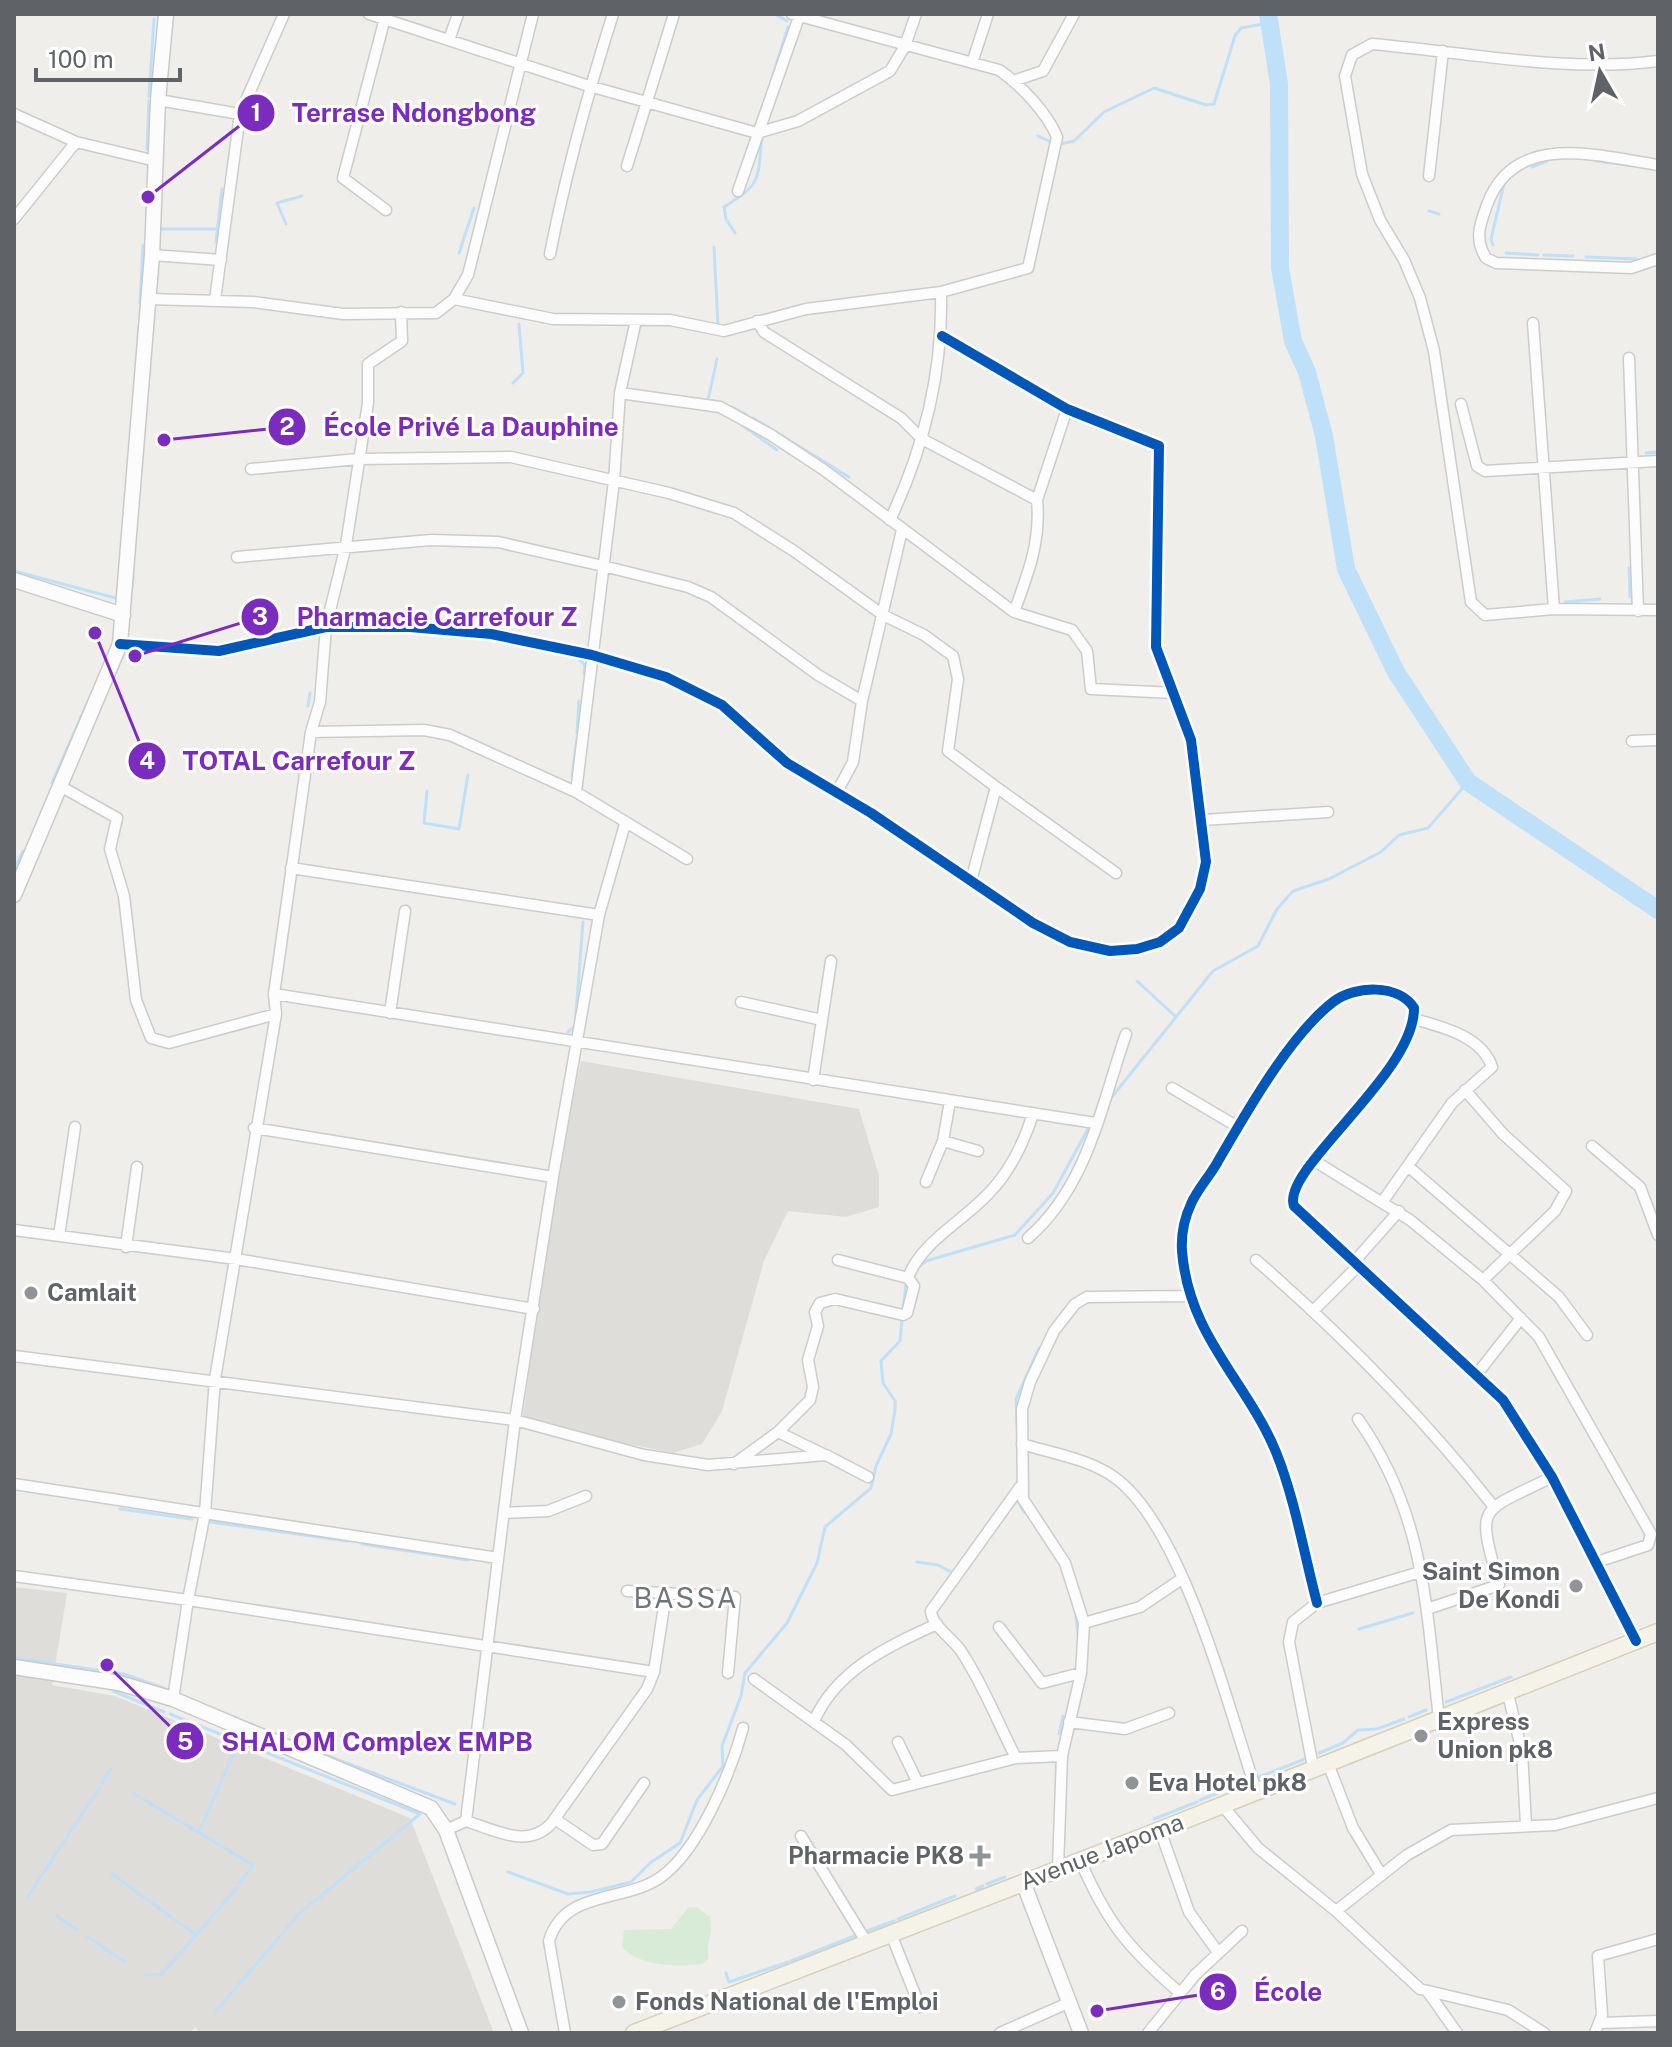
<svg xmlns="http://www.w3.org/2000/svg" width="1672" height="2047" viewBox="0 0 1672 2047" font-family="'Public Sans',sans-serif">
  <rect width="100%" height="100%" fill="#efeeea"/>
  <path fill="#dfddda" d="M581,1061L859,1109L879,1176V1207L846,1217L788,1211L764,1261L722,1411L702,1444L673,1453L522,1422L555,1185Z
    M14,1587L67,1593L52,1685L115,1696L410,1818L494,2033H199L196,2027L189,2033H14Z"/>
  <path fill="#d8ebd6" d="M689,1907L698,1908L710,1917C714,1934 705,1944 709,1958L702,1964C678,1967 638,1966 622,1947L624,1930L671,1929Z"/>
  <g fill="none" stroke-linecap="round" stroke-linejoin="round">
    <path stroke="#bfe0f9" stroke-width="3" d="M775,14L787,21
      M773,75L788,27
      M149,96L154,19
      M1038,136L1053,143
      M1060,144L1074,141L1104,112L1154,88L1206,105L1214,104L1235,36L1241,28L1269,23
      M147,149L149,101
      M1597,161L1634,166
      M1532,167L1547,161
      M1429,211L1439,214
      M286,224L277,203L302,196
      M159,229H217
      M735,233L726,219L724,207C763,183 757,180 762,137
      M216,242L222,189
      M1493,245L1491,239L1504,184
      M714,247L718,326
      M459,253L474,208
      M1506,253L1538,255
      M1544,255L1573,256
      M1586,257L1636,259
      M140,303L143,245
      M138,339L139,326
      M513,383L523,373L519,324
      M714,401L708,400L717,359
      M732,407L747,415
      M753,418L849,477
      M735,420L777,450
      M1646,453L1658,452
      M1629,568L1630,597
      M14,571L119,599
      M132,590L133,574
      M1565,602L1600,599
      M579,659L585,665L584,674
      M111,683L122,657
      M308,706L310,693
      M577,733L579,701
      M572,776L577,739
      M52,783L88,701
      M427,791L424,823L459,829L468,775
      M14,870L23,851
      M1137,981L1175,1016
      M568,1032L575,1026L583,922
      M1111,1098L1213,971L1258,946L1277,909L1293,891L1329,879L1381,852L1399,835L1428,828L1468,782
      M917,1268L926,1261L1015,1235L1053,1193L1089,1127
      M903,1311L906,1283
      M1018,1442L1016,1399L1039,1348
      M1016,1498L1024,1512
      M120,1509L192,1519
      M211,1522L347,1541
      M362,1544L468,1560
      M917,1562L938,1565L955,1574
      M1076,1615L1078,1635
      M1359,1629L1413,1613
      M14,1658L124,1674L166,1689
      M113,1691L164,1712
      M1446,1702L1511,1677
      M170,1714L420,1814L300,1913L216,2011
      M1409,1717L1426,1710
      M251,1724L303,1746
      M1360,1730L1377,1729L1404,1719
      M1059,1734L1063,1716
      M320,1753L455,1804
      M1319,1753L1343,1743L1358,1730
      M1256,1778L1305,1759
      M102,1783L111,1769
      M133,1793L253,1865L240,1883
      M1200,1800L1248,1781
      M1154,1819L1197,1802
      M199,1832L239,1741
      M66,1838L100,1787
      M508,1872L568,1894L591,1892L631,1882L650,1863L680,1843L697,1800L723,1766L722,1746L741,1696L745,1673L787,1623L817,1563L825,1527L871,1488L876,1466L891,1434L895,1410V1401L883,1383L881,1361L900,1341L902,1319
      M112,1874L196,1935
      M987,1884L1005,1877
      M976,1889L983,1886
      M27,1898L64,1841
      M57,1916L76,1929
      M898,1919L955,1896
      M864,1932L894,1921
      M87,1936L125,1962
      M791,1961L857,1935
      M726,1973L729,1982L788,1962
      M145,1975L161,1974
      M161,1975L237,1888"/>
    <path stroke="#bfe0f9" stroke-width="18" d="M1268,14L1279,84L1280,268L1293,341L1307,372L1324,436L1346,569L1396,672L1468,782L1658,910"/>
    <g stroke="#cbcccc" stroke-width="13">
      <path id="street" d="M369,14L589,86L757,133L798,121L890,71L905,46L916,14
        M449,40L458,14
        M1658,61C1567,73 1464,52 1372,44L1352,55L1345,76L1362,174L1380,220L1404,260L1420,298L1434,351L1471,602L1485,615L1554,609L1658,610
        M972,63L988,14
        M1013,81L1043,71L1074,14
        M158,100L240,114
        M14,114L76,142L156,161
        M1658,165C1598,156 1514,130 1487,205C1480,224 1474,239 1486,258L1496,263L1631,268L1658,259
        M627,166L674,14
        M1429,176L1443,51
        M738,191L800,14
        M386,210L343,178L386,14
        M14,219L76,142
        M550,254C566,172 588,93 613,14
        M152,255L221,260
        M149,299L253,302L343,314L436,313L454,299L468,275L533,14
        M454,299L553,319L670,320L724,331L806,309L941,292L1028,268L1057,137C1048,114 1020,84 999,70L792,14
        M215,300L240,114L284,14
        M757,321L764,332L901,418L922,439L1037,500C1041,541 1028,574 1014,612
        M1533,323L1554,609
        M1629,358L1638,611
        M620,393L720,407L771,435L824,470L1014,612L1072,630L1087,651L1091,689L1175,693
        M1461,404L1477,466L1485,471L1658,461
        M251,469L358,459L511,457L669,493L734,513L794,551L883,615L924,635L953,656L958,679L948,751L996,787
        M1037,500L1067,409
        M890,520C924,448 943,372 941,292
        M237,557L431,540L498,542L603,566L688,587L711,597L818,675L862,701
        M120,644L219,651L326,627H410L491,634L592,655L666,677L722,705L787,763L871,813L1033,923L1070,942L1110,951L1137,949L1160,942L1179,928L1200,889L1206,862L1191,740L1156,647L1159,446L1067,409L942,336
        M311,732L424,730L450,735L576,792L687,859
        M1632,741L1658,740
        M60,786L117,818L110,849L124,896L136,1000L151,1038L169,1043L276,1014
        M576,792L614,481L620,393L636,320
        M837,792L853,762L862,701L902,530
        M1203,820L1328,812
        M291,868L599,915
        M971,881L996,787L1116,873
        M274,994L1095,1123
        M741,1002L822,1020
        M390,1013L405,911
        M813,1080L831,961
        M1172,1088L1238,1127
        M1465,1090L1503,1134L1566,1191L1555,1211L1483,1280
        M254,1128L553,1177
        M943,1141L978,1151
        M1592,1146L1640,1187L1658,1235
        M1313,1160L1410,1220L1483,1280L1539,1337L1651,1534L1648,1545L1597,1562
        M1410,1168L1559,1297L1587,1335
        M926,1182L943,1141L950,1101
        M1383,1201L1452,1103L1492,1067C1482,1036 1442,1027 1414,1019
        M14,1230L236,1259L534,1309
        M59,1236L75,1127
        M1028,1238C1088,1186 1101,1106 1126,1034
        M126,1247L137,1167
        M1256,1260C1341,1334 1424,1418 1494,1507
        M1353,1263L1399,1211
        M908,1278C920,1243 963,1221 988,1194C1009,1173 1024,1142 1033,1114
        M1314,1310L1357,1267
        M14,1356L515,1420L644,1455L708,1465L826,1455L868,1477
        M1477,1374L1521,1318
        M1358,1419C1425,1514 1426,1607 1439,1719
        M778,1432L823,1454
        M1022,1444C1051,1453 1089,1459 1114,1477C1183,1526 1228,1707 1256,1790
        M734,1464L778,1432L810,1400L813,1387L808,1360L818,1326L815,1312L820,1303L835,1299L903,1315L907,1313L914,1286L908,1278L838,1260
        M14,1484L498,1558
        M504,1513L548,1511L586,1496
        M14,1576L188,1600L654,1672
        M627,1591L735,1597L728,1673
        M1317,1603C1304,1554 1295,1499 1276,1452C1246,1380 1189,1337 1182,1251C1181,1235 1184,1219 1191,1204C1197,1190 1209,1177 1217,1163C1245,1115 1289,1036 1333,1002C1355,985 1399,984 1414,1008C1415,1074 1280,1170 1294,1206L1503,1400L1552,1477L1636,1641
        M1427,1609L1499,1585C1476,1502 1478,1514 1552,1477
        M1084,1623L1140,1607L1183,1578
        M999,1627L1042,1683L1081,1673
        M754,1679L846,1745L892,1790L1016,1758L1062,1756
        M1508,1694L1522,1752L1526,1825
        M173,1699L188,1600L205,1513L215,1379L276,1014L274,994L311,732L320,702L326,627L346,545L368,403V364L402,341L401,312
        M814,1721C837,1669 889,1646 937,1624
        M1069,1722L1125,1729L1169,1713
        M898,1742L918,1783
        M1016,1758C998,1723 983,1684 961,1651C952,1638 932,1626 931,1611L1020,1487
        M1327,1761L1353,1828L1381,1874
        M1313,1767L1289,1642L1293,1622L1317,1603L1420,1572
        M1222,1805L1258,1848L1336,1911L1420,1989L1508,2010L1544,2033
        M555,1819L593,1845L602,1844L644,1783
        M466,1821C495,1830 527,1849 551,1824L647,1689L654,1672L666,1593
        M446,1830L466,1821L515,1420L553,1177L599,915L625,824
        M1160,1830L1189,1912L1217,1951
        M801,1836L867,1943
        M1080,1860C1107,1923 1129,1949 1180,1993
        M1058,1868L1062,1756L1081,1673L1084,1623L1065,1563L1023,1499L1022,1409L1030,1382L1054,1331L1075,1304L1087,1297L1189,1296
        M1336,1911L1407,1855L1451,1830L1555,1825L1658,1798
        M891,1934L920,2007
        M1428,1992L1457,2033
        M1601,2023L1658,2021
        M565,2033L549,1941C564,1889 625,1903 661,1877C699,1850 731,1772 743,1728
        M1000,2033L1068,2003
        M1148,2033L1195,1975L1242,1931
        M1595,2033L1602,2015L1598,1956L1658,1939"/>
    </g>
    <g stroke="#cacacb" stroke-width="17">
      <path id="secondary" d="M14,580L123,615
        M14,895L120,644L152,255L158,100L166,14
        M14,1667L119,1683L173,1699L431,1808L446,1830L521,2033
        M1023,1882L1081,2033"/>
    </g>
    <g stroke="#d7ceb8" stroke-width="19">
      <path id="primary" d="M634,2033L1160,1830L1658,1632"/>
    </g>
    <use href="#street" stroke="#fdfcfc" stroke-width="10"/>
    <use href="#secondary" stroke="#fdfcfc" stroke-width="14"/>
    <use href="#primary" stroke="#f4f2e9" stroke-width="16"/>
    <g stroke="#fff" stroke-width="15">
      <path id="cycleway" d="M120,644L219,651L326,627H410L491,634L592,655L666,677L722,705L787,763L871,813L1033,923L1070,942L1110,951L1137,949L1160,942L1179,928L1200,889L1206,862L1191,740L1156,647L1159,446L1067,409L942,336
        M1317,1603C1304,1554 1295,1499 1276,1452C1246,1380 1189,1337 1182,1251C1181,1235 1184,1219 1191,1204C1197,1190 1209,1177 1217,1163C1245,1115 1289,1036 1333,1002C1355,985 1399,984 1414,1008C1415,1074 1280,1170 1294,1206L1503,1400L1552,1477L1636,1641"/>
    </g>
    <use href="#cycleway" stroke="#0057b8" stroke-width="10"/>
  </g>
  <g fill="#919496" stroke="#fff" stroke-width="3">
    <circle cx="31" cy="1293" r="8"/>
    <circle cx="1576" cy="1586" r="8"/>
    <circle cx="1421" cy="1736" r="8"/>
    <circle cx="1132" cy="1783" r="8"/>
    <path d="M976 1844h8v8h8v8h-8v8h-8v-8h-8v-8h8z"/>
    <circle cx="619" cy="2002" r="8"/>
  </g>
  <g text-anchor="middle" stroke-width="6" stroke-linejoin="round" paint-order="stroke">
    <g font-size="24" font-weight="bold" fill="#5f6368" stroke="#fff" text-anchor="start">
      <text x="47" y="1301">Camlait</text>
      <text x="1560" y="1580" text-anchor="end">Saint Simon<tspan x="1560" dy="28">De Kondi</tspan></text>
      <text x="1437" y="1730">Express<tspan x="1437" dy="28">Union pk8</tspan></text>
      <text x="1148" y="1791">Eva Hotel pk8</text>
      <text x="964" y="1864" text-anchor="end">Pharmacie PK8</text>
      <text x="635" y="2010">Fonds National de l'Emploi</text>
    </g>
    <g font-size="24" fill="#5f6368" stroke="#fff">
      <text transform="translate(1102 1852) rotate(-21)" y="8">Avenue Japoma</text>
    </g>
    <g font-size="28" letter-spacing="2" fill="#70757a" stroke="#fff">
      <text x="686" y="1608">BASSA</text>
    </g>
  </g>
  <path fill="none" stroke="#7b2cbf" stroke-width="3" d="M148 197L256 113M164 440L287 427M135 656L260 617M95 633L147 761M107 1665L185 1741M1097 2011L1218 1992"/>
  <g fill="#7b2cbf" stroke="#fff" stroke-width="3">
    <circle cx="148" cy="197" r="8"/>
    <circle cx="164" cy="440" r="8"/>
    <circle cx="135" cy="656" r="8"/>
    <circle cx="95" cy="633" r="8"/>
    <circle cx="107" cy="1665" r="8"/>
    <circle cx="1097" cy="2011" r="8"/>
    <circle cx="256" cy="113" r="20"/>
    <circle cx="287" cy="427" r="20"/>
    <circle cx="260" cy="617" r="20"/>
    <circle cx="147" cy="761" r="20"/>
    <circle cx="185" cy="1741" r="20"/>
    <circle cx="1218" cy="1992" r="20"/>
  </g>
  <g font-size="24" text-anchor="middle" font-weight="bold" fill="#fff">
    <text x="256" y="121">1</text>
    <text x="287" y="435">2</text>
    <text x="260" y="625">3</text>
    <text x="147" y="769">4</text>
    <text x="185" y="1750">5</text>
    <text x="1218" y="2000">6</text>
  </g>
  <g font-size="26" text-anchor="middle" font-weight="bold" fill="#7b2cbf" stroke="#fff" stroke-width="6" stroke-linejoin="round" paint-order="stroke">
    <text x="414" y="122">Terrase Ndongbong</text>
    <text x="471" y="436">École Privé La Dauphine</text>
    <text x="437" y="626">Pharmacie Carrefour Z</text>
    <text x="299" y="770">TOTAL Carrefour Z</text>
    <text x="377" y="1751">SHALOM Complex EMPB</text>
    <text x="1288" y="2001">École</text>
  </g>
  <rect width="1672" height="2047" fill="none" stroke="#5f6368" stroke-width="32"/>
  <g transform="translate(1600 72) rotate(351)" stroke="#ffffff" stroke-width="6" paint-order="stroke">
  <path d="M0-6L14 30L0 20L-14 30Z" fill="#5f6368"/>
  <text y="-12" font-size="22" font-weight="bold" text-anchor="middle" fill="#5f6368">N</text>
  </g>
  <path d="M36 68v12h144v-12" fill="none" stroke="#5f6368" stroke-width="4"/>
  <text x="48" y="68" font-size="24" fill="#5f6368" stroke="#ffffff" stroke-width="6" paint-order="stroke">100 m</text>
</svg>
